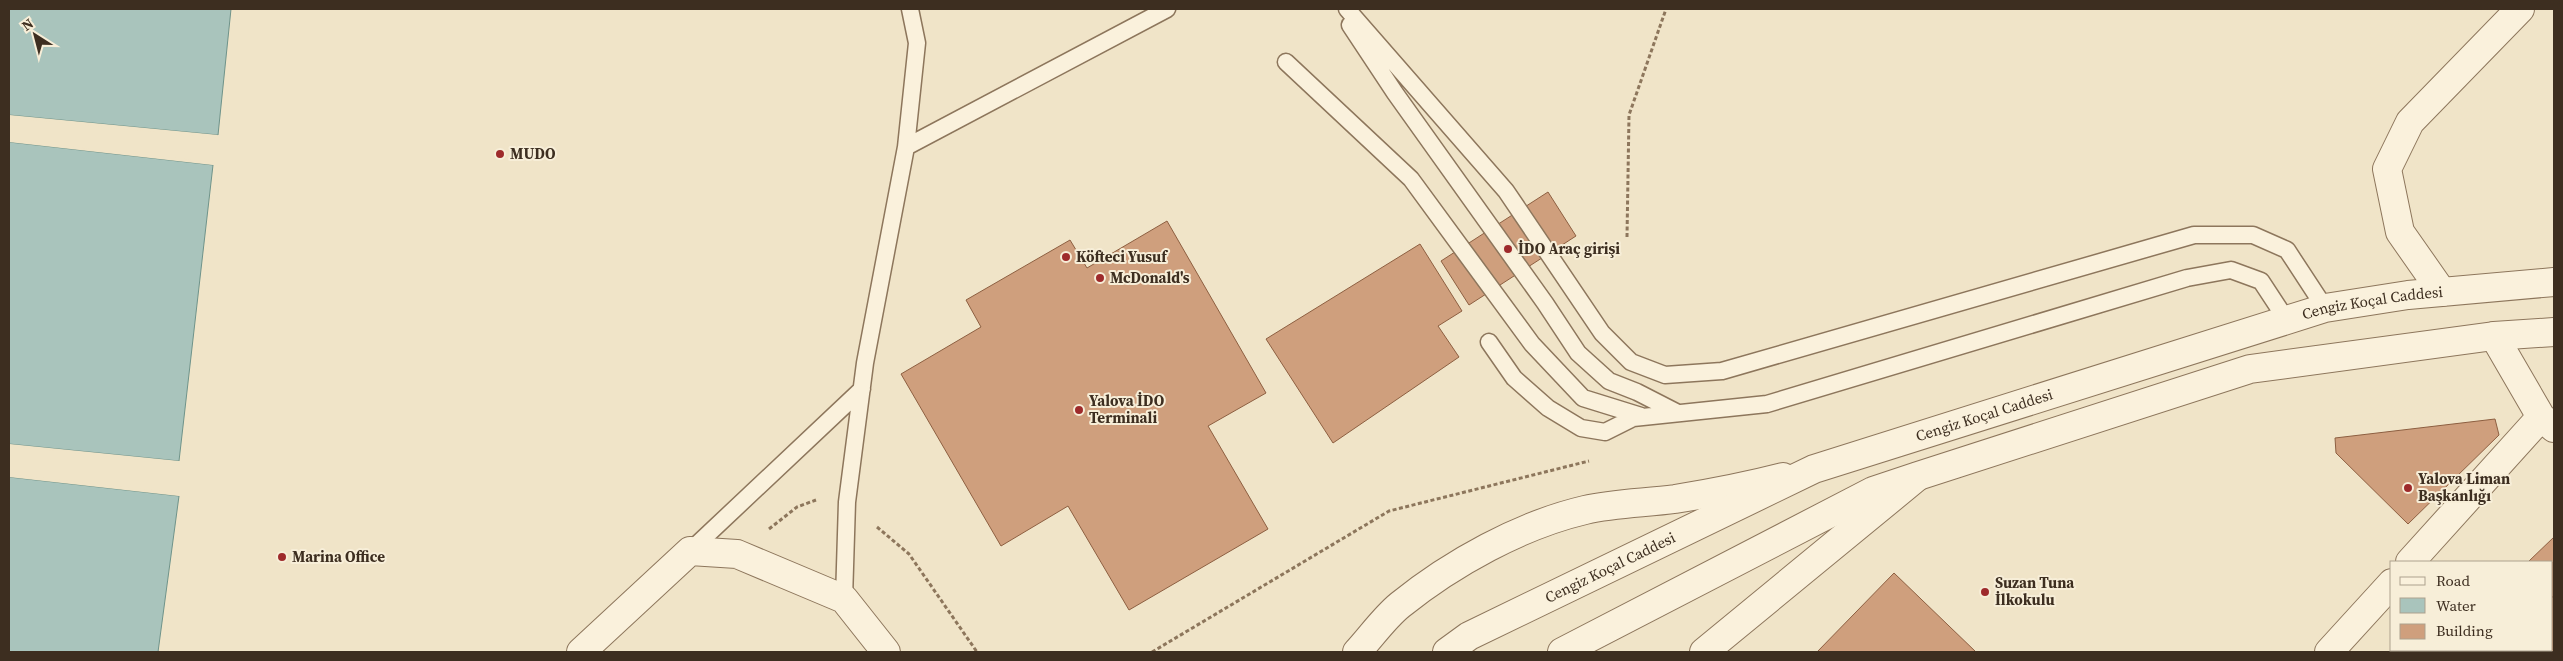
<svg xmlns="http://www.w3.org/2000/svg" width="2563" height="661" viewBox="0 0 2563 661" font-family="'Source Serif 4',serif">
  <rect width="100%" height="100%" fill="#f0e4c8"/>
  <path fill="#a9c4bc" stroke="#6f938a" d="M9,9H231L218,135L9,115Z
    M9,142L213,165L179,461L9,444Z
    M9,477L179,496L158,652H9Z"/>
  <path fill="#f0e4c8" d="M9,115L218,135L217,138L9,118Z
    M9,140L213,162V165L9,142Z
    M9,444L179,461V464L9,446Z
    M9,474L179,493V496L9,477Z"/>
  <path fill="#cf9f7d" stroke="#8d5f41" d="M1548,192L1576,236L1469,305L1441,261Z
    M1167,221L1266,393L1208,426L1268,529L1129,610L1068,506L1001,546L901,374L981,327L966,300L1070,240L1087,268Z
    M1420,244L1462,311L1438,326L1459,357L1333,443L1266,339Z
    M2495,419L2499,435L2408,524L2336,453L2335,438Z
    M2554,537V599L2552,596V562H2528Z
    M1894,573L1976,652H1817Z
    M2552,596L2554,599V652H2534L2532,650H2552Z
    M2454,650H2532L2534,652H2457Z"/>
  <g fill="none" stroke-linecap="round" stroke-linejoin="round">
    <g stroke="#8d765c" stroke-width="19">
      <path id="service" d="M1347,9L1506,191L1602,333L1631,362L1665,375L1722,371L2194,235H2253L2287,250L2325,308
        M1350,25L1395,93L1545,303L1578,353L1609,381L1637,392L1678,413
        M1286,62L1411,179L1532,344L1583,398L1641,416
        M906,147L917,43L910,9
        M1489,342L1514,378L1548,408L1581,428L1605,432L1633,418L1767,404L2187,278L2231,270L2261,281L2286,319
        M690,551L862,389
        M844,599L847,502L865,363L906,147L1167,9"/>
    </g>
    <g stroke="#8d765c" stroke-width="30">
      <path id="minor" d="M2442,292L2400,232L2387,169L2410,122L2520,9
        M2494,336L2541,417L2554,428
        M2410,562L2541,417
        M581,652L690,551L737,554L844,599L886,652
        M1357,652C1371,637 1384,618 1400,605C1452,563 1521,525 1585,510C1614,503 1646,503 1675,499C1712,493 1748,486 1783,477
        M1704,652L1917,477
        M2329,652L2392,583"/>
    </g>
    <g stroke="#8d765c" stroke-width="30">
      <g id="tertiary">
        <path id="s1" d="M1447,652L1469,636L1814,469L2325,308L2408,295L2554,282"/>
        <path d="M1562,652L1873,491L1918,476L2250,369L2494,336L2554,332"/>
      </g>
    </g>
    <path stroke="#8d765c" stroke-width="3" stroke-dasharray="4 2.5" stroke-linecap="butt" d="M1627,237L1629,115L1666,9
      M877,527L909,554L977,652
      M769,529L797,507L816,500
      M1152,652L1389,511L1589,461"/>
    <use href="#service" stroke="#faf1dc" stroke-width="16"/>
    <use href="#minor" stroke="#faf1dc" stroke-width="28"/>
    <use href="#tertiary" stroke="#faf1dc" stroke-width="28"/>
  </g>
  <g fill="#9e2a2b" stroke="#f7eed8" stroke-width="2">
    <circle cx="500" cy="154" r="5"/>
    <circle cx="1508" cy="249" r="5"/>
    <circle cx="1066" cy="257" r="5"/>
    <circle cx="1100" cy="278" r="5"/>
    <circle cx="1079" cy="410" r="5"/>
    <circle cx="2408" cy="488" r="5"/>
    <circle cx="282" cy="557" r="5"/>
    <circle cx="1985" cy="592" r="5"/>
  </g>
  <g text-anchor="middle" stroke-width="4" stroke-linejoin="round" paint-order="stroke">
    <g font-size="15" font-weight="bold" fill="#3d2e20" stroke="#f7eed8" text-anchor="start">
      <text x="510" y="159">MUDO</text>
      <text x="1518" y="254">İDO Araç girişi</text>
      <text x="1076" y="262">Köfteci Yusuf</text>
      <text x="1110" y="283">McDonald's</text>
      <text x="1089" y="406">Yalova İDO<tspan x="1089" dy="17">Terminali</tspan></text>
      <text x="2418" y="484">Yalova Liman<tspan x="2418" dy="17">Başkanlığı</tspan></text>
      <text x="292" y="562">Marina Office</text>
      <text x="1995" y="588">Suzan Tuna<tspan x="1995" dy="17">İlkokulu</tspan></text>
    </g>
    <g font-size="15" fill="#3d2e20" stroke="#f7eed8">
      <text dy="5" stroke="none"><textPath href="#s1" startOffset="994">Cengiz Koçal Caddesi</textPath></text>
      <text dy="5" stroke="none"><textPath href="#s1" startOffset="589">Cengiz Koçal Caddesi</textPath></text>
      <text dy="5" stroke="none"><textPath href="#s1" startOffset="184">Cengiz Koçal Caddesi</textPath></text>
    </g>
  </g>
  <rect width="2563" height="661" fill="none" stroke="#3d2e20" stroke-width="20"/>
  <rect x="2390" y="561" width="162" height="90" fill="#f7eed8" stroke="#ada18e"/>
  <rect x="2400" y="577" width="25" height="8" fill="#faf1dc" stroke="#ada18e"/>
  <text x="2436" y="586" font-size="15" fill="#3d2e20">Road</text>
  <rect x="2400" y="598" width="25" height="15" fill="#a9c4bc" stroke="#ada18e"/>
  <text x="2436" y="611" font-size="15" fill="#3d2e20">Water</text>
  <rect x="2400" y="624" width="25" height="15" fill="#cf9f7d" stroke="#ada18e"/>
  <text x="2436" y="636" font-size="15" fill="#3d2e20">Building</text>
  <g transform="translate(35 35) rotate(324)" stroke="#f7eed8" stroke-width="4" paint-order="stroke">
  <path d="M0-4L9 19L0 12L-9 19Z" fill="#3d2e20"/>
  <text y="-8" font-size="14" font-weight="bold" text-anchor="middle" fill="#3d2e20">N</text>
  </g>
</svg>
